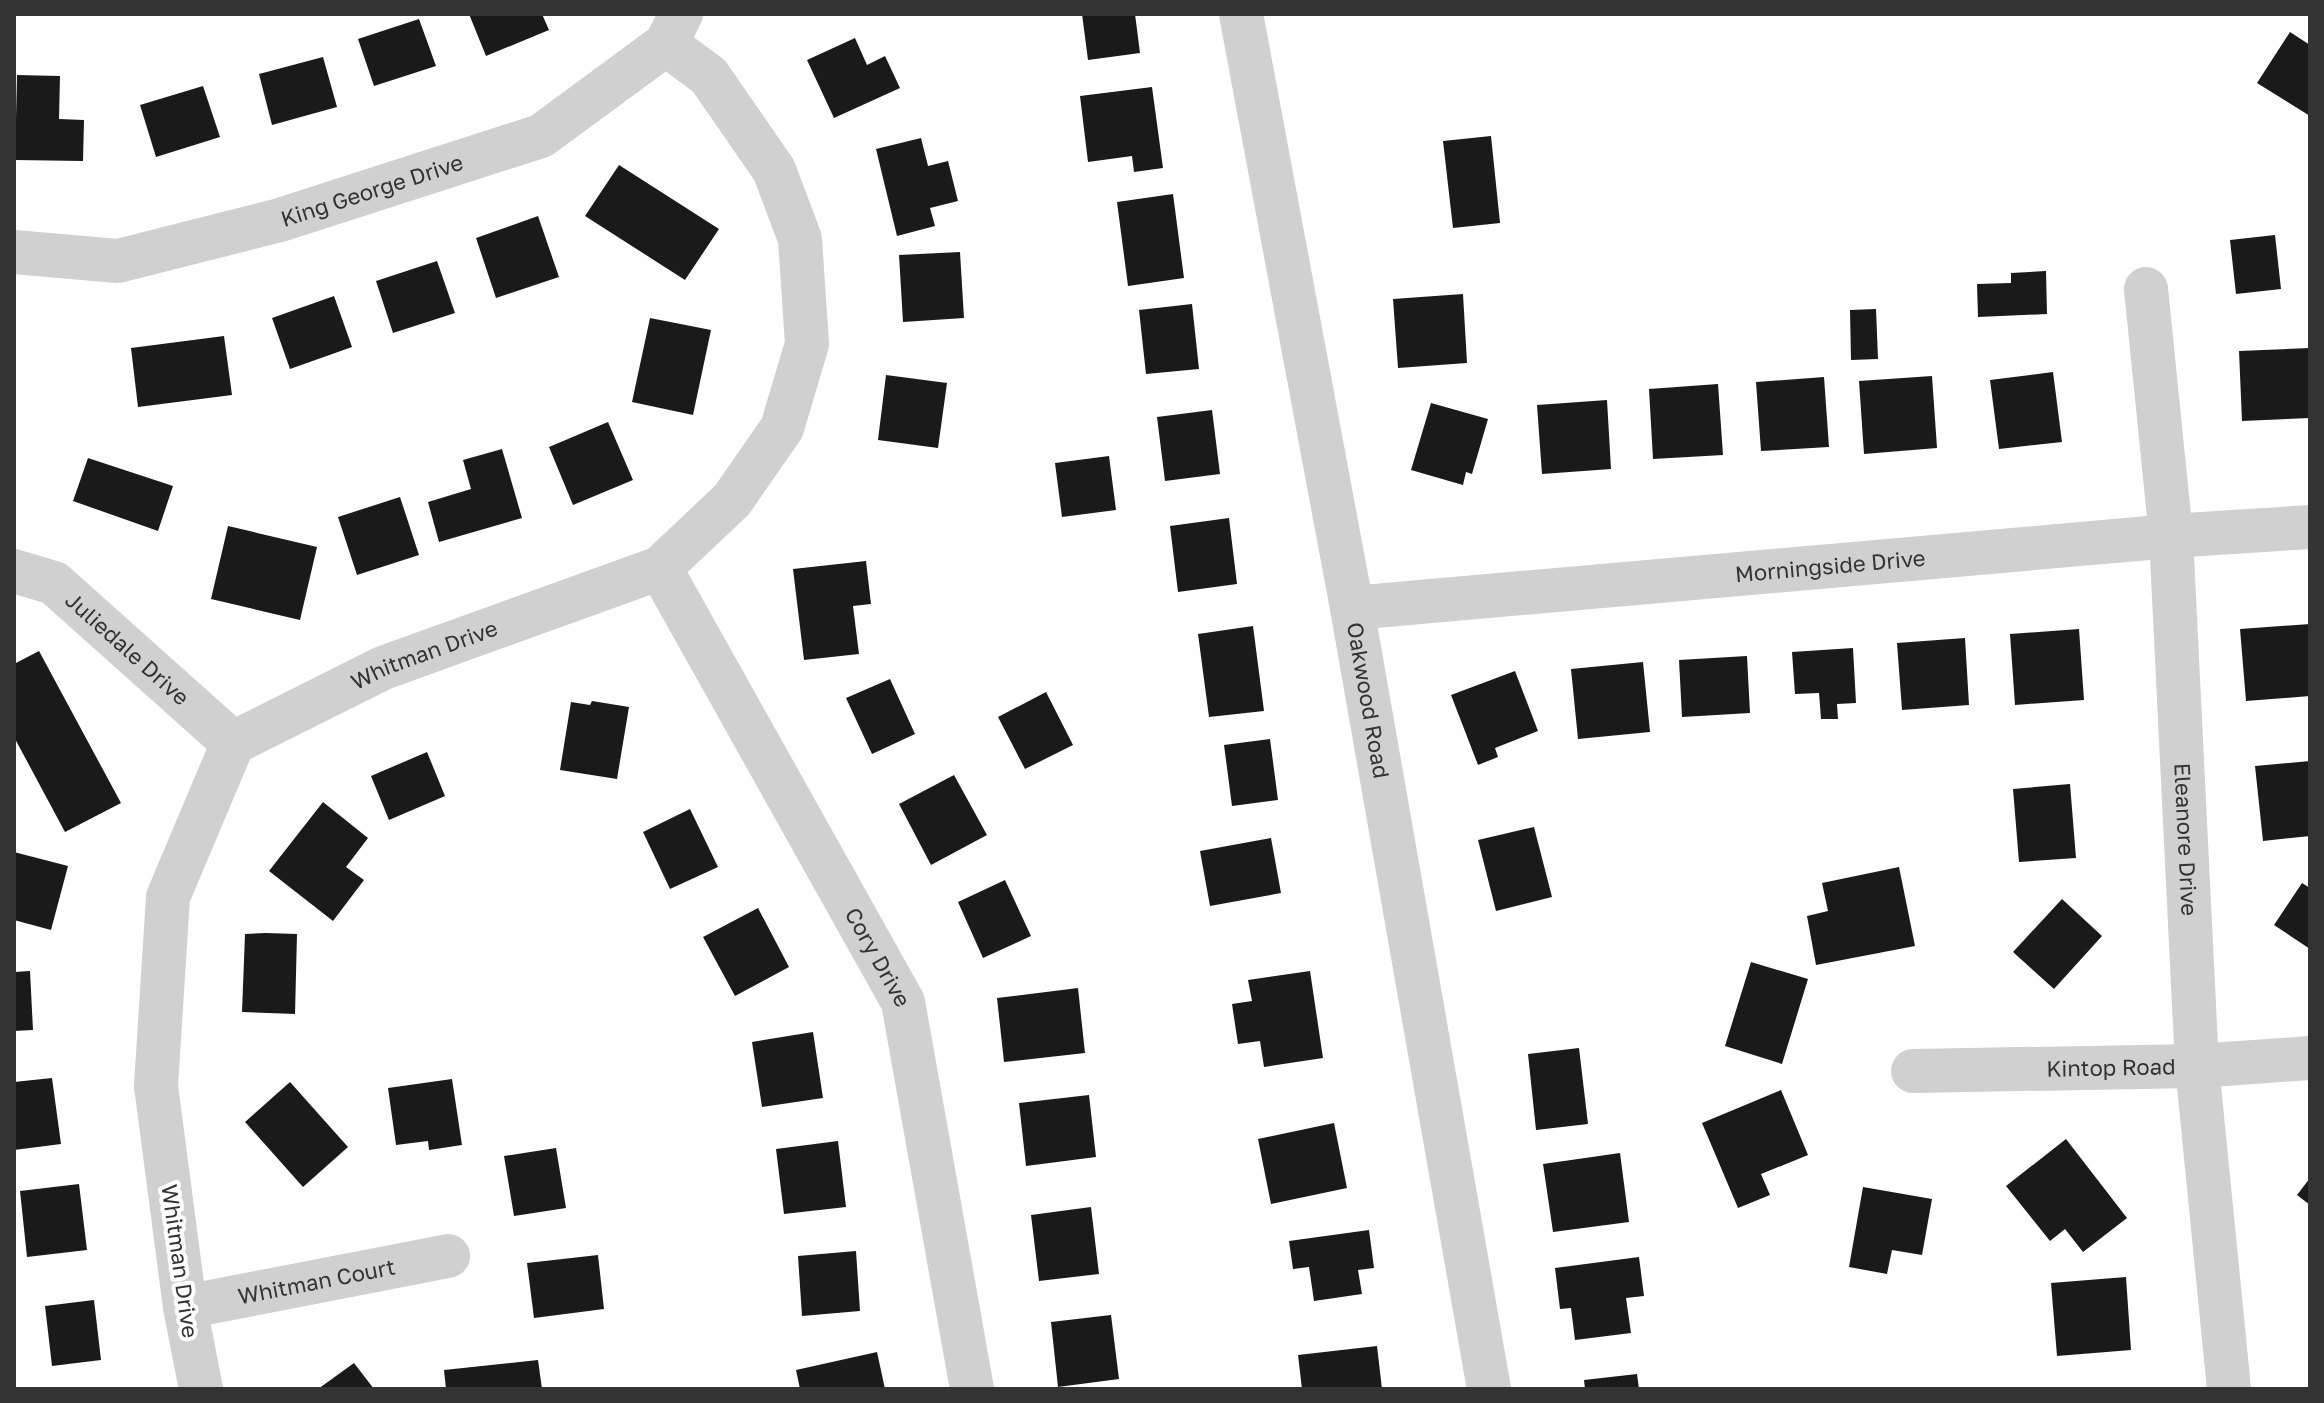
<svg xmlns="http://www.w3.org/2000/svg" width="2324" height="1403" viewBox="0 0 2324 1403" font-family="'Golos Text',sans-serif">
  <rect width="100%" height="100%" fill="#fff"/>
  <path fill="#1a1a1a" d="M469,14H542L549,30L486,56Z
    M1082,14H1135L1140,53L1088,60Z
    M419,19L436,66L374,86L358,39Z
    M2290,32L2310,45V116L2257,83Z
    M855,38L867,65L885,56L900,88L834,118L807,60Z
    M323,57L337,107L272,125L259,74Z
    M17,75L60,76L59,119L84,120L83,161L15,160Z
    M203,86L220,137L156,157L140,105Z
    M1152,87L1163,168L1134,172L1132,156L1088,162L1080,96Z
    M1491,136L1500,223L1453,228L1443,141Z
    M921,138L928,166L948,161L958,201L930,208L935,226L897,236L876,149Z
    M619,165L719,229L685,280L585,216Z
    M1173,194L1184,278L1128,286L1117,202Z
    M538,216L559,277L496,298L476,238Z
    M2275,235L2281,289L2236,294L2230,240Z
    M960,252L964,318L903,322L899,255Z
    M437,261L455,313L393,333L376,281Z
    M2046,271L2047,314L1978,317L1977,284L2011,283V273Z
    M1463,294L1467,363L1398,368L1393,299Z
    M334,296L352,347L290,369L272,318Z
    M1192,304L1199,369L1146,374L1139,310Z
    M1876,309L1878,359L1851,360L1850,310Z
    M650,318L711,330L693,415L632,402Z
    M224,336L232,395L138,407L131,348Z
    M2310,348V418L2242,421L2239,351Z
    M2053,372L2062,442L1999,449L1990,380Z
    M886,375L947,383L938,448L878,440Z
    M1932,376L1937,448L1864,454L1859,381Z
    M1824,377L1829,447L1761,451L1756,382Z
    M1718,384L1723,455L1653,459L1649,389Z
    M1607,400L1611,469L1542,474L1537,405Z
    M1431,403L1488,419L1472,474L1466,472L1463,485L1411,470Z
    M1212,410L1220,474L1165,481L1157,417Z
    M608,422L633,480L573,505L549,447Z
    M502,449L522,518L439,542L428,502L471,489L463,460Z
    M1109,456L1116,510L1062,517L1055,463Z
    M88,458L173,486L158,531L73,501Z
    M400,497L419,555L357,575L338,517Z
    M1229,518L1237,584L1178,592L1170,526Z
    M228,526L317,547L300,620L211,599Z
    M866,561L871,604L853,606L859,654L804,660L793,569Z
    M2310,624V696L2246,701L2240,629Z
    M1253,626L1264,711L1209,717L1198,634Z
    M2079,629L2084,700L2015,705L2010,634Z
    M1965,638L1969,705L1902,710L1897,643Z
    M1853,648L1856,703L1837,704L1838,719H1821L1819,693L1795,694L1792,652Z
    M39,651L121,803L65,832L14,737V664Z
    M1747,656L1750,713L1682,717L1679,660Z
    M1643,662L1650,732L1578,739L1571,669Z
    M1515,671L1538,731L1495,748L1498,757L1478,765L1451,695Z
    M890,679L915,734L872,754L846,698Z
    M1046,692L1073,745L1025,769L998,717Z
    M592,701L629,707L617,779L560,770L571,702L590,705Z
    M1270,739L1278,800L1232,806L1224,745Z
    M427,752L445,796L389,820L371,776Z
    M2310,761V836L2263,841L2255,766Z
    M954,775L987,835L931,865L899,804Z
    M2070,784L2076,858L2019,862L2013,789Z
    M323,802L368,838L346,867L364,880L333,921L269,871Z
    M690,809L718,867L670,889L643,832Z
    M1534,827L1552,897L1496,911L1478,840Z
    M1271,838L1281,893L1210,906L1200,851Z
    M14,852L68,866L51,930L14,920Z
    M1899,867L1915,946L1816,965L1807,916L1828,911L1822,883Z
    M1005,880L1031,936L983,958L958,902Z
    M2302,883L2310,888V949L2274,925Z
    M2062,899L2102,936L2054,989L2013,952Z
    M758,908L789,967L735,996L703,937Z
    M266,933L297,934L295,1014L242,1012L245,934Z
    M1751,962L1808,979L1782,1064L1725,1046Z
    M30,971L33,1030L14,1031V972Z
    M1310,971L1323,1058L1264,1067L1260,1041L1238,1044L1232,1004L1252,1001L1248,980Z
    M1078,988L1085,1053L1004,1062L997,998Z
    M813,1032L823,1098L762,1107L752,1042Z
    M1579,1048L1588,1124L1536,1130L1528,1054Z
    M52,1078L61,1144L14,1150V1082Z
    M452,1079L462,1145L429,1150L428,1141L396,1145L388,1088Z
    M290,1082L348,1147L303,1187L245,1122Z
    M1781,1090L1808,1155L1761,1174L1770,1195L1738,1208L1702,1123Z
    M1089,1095L1096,1157L1026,1166L1019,1103Z
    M1334,1123L1347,1188L1271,1204L1258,1139Z
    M2066,1139L2127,1218L2083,1252L2065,1229L2050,1241L2006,1186Z
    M838,1141L846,1207L784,1214L776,1149Z
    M556,1148L566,1208L514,1216L504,1156Z
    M1620,1153L1629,1222L1553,1232L1543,1164Z
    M2310,1178V1205L2297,1195Z
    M79,1184L87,1250L27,1257L20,1191Z
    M1863,1187L1932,1199L1922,1255L1892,1250L1887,1274L1849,1267Z
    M1091,1207L1099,1274L1039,1281L1031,1215Z
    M1369,1230L1374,1268L1358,1270L1362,1294L1314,1301L1309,1267L1293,1269L1289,1241Z
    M856,1251L860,1311L802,1316L798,1256Z
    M598,1255L604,1309L534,1318L527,1263Z
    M1639,1257L1644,1296L1626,1298L1631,1333L1575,1340L1571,1308L1560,1309L1555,1268Z
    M2126,1277L2131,1350L2057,1356L2051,1283Z
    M94,1300L101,1360L52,1366L45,1306Z
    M1111,1315L1119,1379L1058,1387L1051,1322Z
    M1377,1346L1382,1389H1302L1298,1355Z
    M877,1352L885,1389H800L796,1370Z
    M538,1360L542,1389H446L444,1370Z
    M354,1363L374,1389H318Z
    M1637,1374L1639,1389H1585L1584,1380Z"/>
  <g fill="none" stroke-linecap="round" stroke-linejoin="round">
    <g stroke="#d0d0d0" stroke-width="44">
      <path id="s1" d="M1241,14L1352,608L1489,1389"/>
      <path id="s2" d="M14,252L118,261L280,220L541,136L666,44L681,14"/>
      <path id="s3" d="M2146,289L2171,536L2197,1066L2229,1389"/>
      <path id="s4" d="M660,568L903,1002L972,1389"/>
      <path id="s5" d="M14,571L54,583L233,743"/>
      <path id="s6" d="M1352,608L2171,536L2310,527"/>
      <path id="s7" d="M1913,1071L2197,1066L2310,1058"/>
      <path id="s8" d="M185,1307L448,1256"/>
      <path id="s9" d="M201,1389L185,1307L156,1086L168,897L233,743L383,668L660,568L732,500L782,428L807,344L800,239L774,170L709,76L666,44"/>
    </g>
  </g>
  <g text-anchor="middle" stroke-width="8" stroke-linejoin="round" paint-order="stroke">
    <g font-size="22" fill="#333" stroke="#fff">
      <text dy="8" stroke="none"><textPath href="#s2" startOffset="368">King George Drive</textPath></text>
      <text dy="8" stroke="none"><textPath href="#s6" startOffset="480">Morningside Drive</textPath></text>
      <text dy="8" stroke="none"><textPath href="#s5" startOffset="140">Juliedale Drive</textPath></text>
      <text dy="8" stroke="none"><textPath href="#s9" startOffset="874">Whitman Drive</textPath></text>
      <text dy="8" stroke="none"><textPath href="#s1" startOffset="698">Oakwood Road</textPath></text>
      <text dy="8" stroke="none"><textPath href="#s3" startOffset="552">Eleanore Drive</textPath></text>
      <text dy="8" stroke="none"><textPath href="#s4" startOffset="446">Cory Drive</textPath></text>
      <text dy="8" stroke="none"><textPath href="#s7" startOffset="198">Kintop Road</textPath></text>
      <text transform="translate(180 1261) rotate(82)" y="8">Whitman Drive</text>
      <text dy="8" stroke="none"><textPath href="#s8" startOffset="134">Whitman Court</textPath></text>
    </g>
  </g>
  <rect width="2324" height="1403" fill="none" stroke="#333333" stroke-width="32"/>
</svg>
